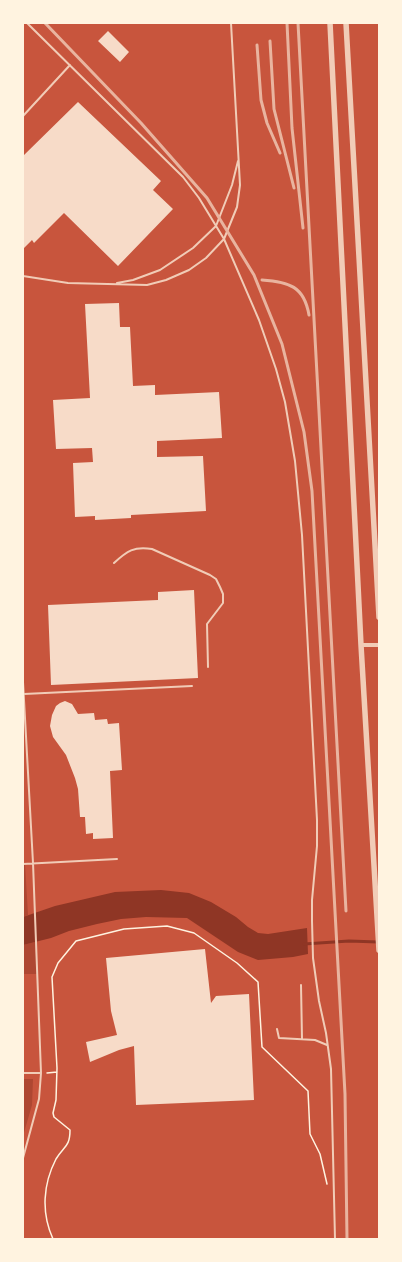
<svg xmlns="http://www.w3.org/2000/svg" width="402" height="1262" viewBox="0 0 402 1262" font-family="'PT Sans',sans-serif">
  <rect width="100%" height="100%" fill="#c8553d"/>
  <path fill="#ae4732" d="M23,864H25L28,915L23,917Z
    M35,942L37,974H23V945Z
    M23,1079H33L32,1105L23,1136Z"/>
  <path fill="#8f3625" d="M161,890L189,893L211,902L236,917L248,927L258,933L268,934L307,928L308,954L293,957L258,960L238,952L187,918L146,917L121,919L97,924L69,931L51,938L23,945V917L55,906L115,892Z"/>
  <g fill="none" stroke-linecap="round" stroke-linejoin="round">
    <path stroke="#8f3625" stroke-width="3" d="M304,944L349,941L378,942"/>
  </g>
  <path fill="#f7dbc8" d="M108,31L129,52L120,62L98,41Z
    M78,102L161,181L153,190L173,209L118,266L64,213L34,243L32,240L23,249V156Z
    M119,303L120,327H130L133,386L155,385V395L219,392L222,438L157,441V457L203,456L206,511L131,515V518L95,520V516L75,517L73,463L93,462L92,448L56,449L53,400L90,398L85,304Z
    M194,590L198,678L51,685L48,605L158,600V592Z
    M65,701L72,704L78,714L94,713L95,720L107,719L108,724L119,723L122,770L110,771L113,838L93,839V833L86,834L85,817H80L78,789L75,778L66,755L53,737L50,726L52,715L56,706L60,703Z
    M205,949L211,1003L216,996L249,994L254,1100L136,1105L134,1046L119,1050L90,1062L86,1042L117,1035L111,1011L106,958Z"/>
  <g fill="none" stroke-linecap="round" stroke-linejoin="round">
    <path stroke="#fff3e0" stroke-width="1.5" d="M47,1073L57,1072
      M53,1239C41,1213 43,1184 56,1159C64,1146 70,1147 70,1130L54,1117L53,1113L56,1100L57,1068L52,977L58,963L76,941L124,929L167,926L194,933L237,963L258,982L262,1047L308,1091L310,1134L320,1154L327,1184"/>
    <path stroke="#f1ccb7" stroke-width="2" d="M27,23L183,177L199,198L224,239L259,320L276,369L285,402L295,461L302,535L317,820V846L312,900V921L313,958L319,1001L326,1033L331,1069L335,1239
      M23,116L70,65
      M23,276L68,283L147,285L166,280L189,270L206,258L224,239L237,207L240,185L231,23
      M117,283L133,280L160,270L193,248L216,226L232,185L238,161
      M114,563C127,551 134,546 152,549L210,575L216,579L220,587L223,594V603L207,624L208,667
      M23,682L33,863L41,1073L39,1099L23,1158
      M24,694L192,686
      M23,864L117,859
      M301,985L302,1039
      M277,1029L279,1038L315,1040L327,1045
      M23,1073H41"/>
    <path stroke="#f1ccb7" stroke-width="4" d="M361,645H379"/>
    <path stroke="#f1ccb7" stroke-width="5.5" d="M330,23L361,645L379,950
      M346,23L379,617"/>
    <path stroke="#e9b49f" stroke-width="3" d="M45,23L141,123L207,198L254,275L282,344L304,432L312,491L345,1094L347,1239
      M287,23L292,128L303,228
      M298,23L346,911
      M270,41L274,109L294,188
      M257,45L261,100L267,123L280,153
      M262,280C289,282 304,286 309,315"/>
  </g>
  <rect width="402" height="1262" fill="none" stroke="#fff3e0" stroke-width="48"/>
</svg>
